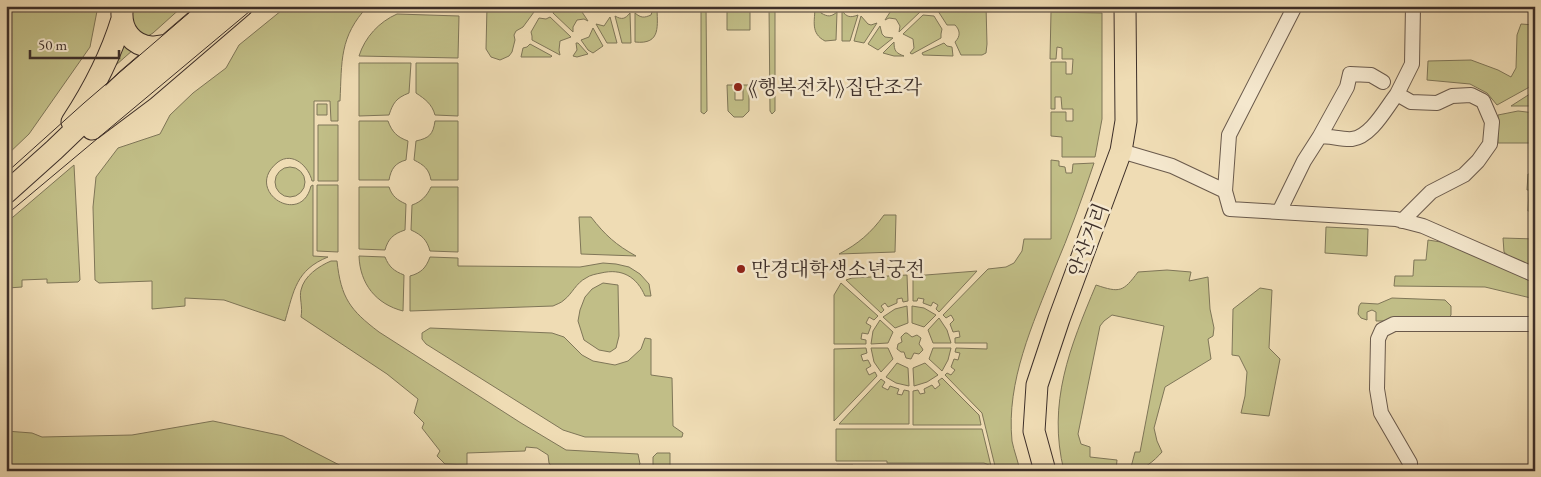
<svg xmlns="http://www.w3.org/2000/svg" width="1541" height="477" viewBox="0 0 1541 477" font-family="'EB Garamond','Noto Serif KR',serif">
  <rect width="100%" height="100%" fill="#efdcb4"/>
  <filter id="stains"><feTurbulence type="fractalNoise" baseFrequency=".004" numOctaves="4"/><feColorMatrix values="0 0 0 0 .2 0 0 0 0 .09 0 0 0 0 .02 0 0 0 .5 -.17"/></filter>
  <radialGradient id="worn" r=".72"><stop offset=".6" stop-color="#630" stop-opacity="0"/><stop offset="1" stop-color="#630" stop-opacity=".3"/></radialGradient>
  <path fill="#c1be87" stroke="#7f7658" d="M6,6H98L90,47L29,134L6,156Z
    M132,6H183L153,33L148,36L139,35L130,16Z
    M287,6H368C339,37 342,61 340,101H338V121H331L330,101H314V181H312C309,167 293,151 278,162C242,190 301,228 311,186L313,185V256L328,257C296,270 294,290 285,321L224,300L185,298V306L152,309V281L99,283L95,280L93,207L96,177L118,148L160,134L170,115L193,93L226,68L239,45Z
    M487,6H533L534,12L523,27L516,31L514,35L515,40L512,52L509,56L500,60L491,57L486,49Z
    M555,6H578L588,21L584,19L577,20L573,27V32L553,13Z
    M654,6H657C657,25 662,45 635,42V13C641,18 644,18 651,15Z
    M701,6H706L707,111L704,114L701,112Z
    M727,6H750V30H727Z
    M769,6H775V111L772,114L770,111Z
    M815,6H819L821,13C828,17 831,17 837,12L836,40L825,41C810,33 815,21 815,6Z
    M894,6H920L921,11L899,32L900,26L896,19L889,18L885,20Z
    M941,6H986L987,44L986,53L982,55H961L955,42C961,36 960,30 955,25H947L938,11Z
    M842,11C847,17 850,18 858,15L850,41H842Z
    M1051,12L1102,13V119L1095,157H1062V137L1051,136V112H1066V121H1073V109H1062L1061,97H1055V109H1051V62H1066V74H1072L1073,59H1062V48L1057,47L1056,59H1050Z
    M630,13L631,43H622L615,16C622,20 625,19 630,13Z
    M397,14L459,16L458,58L359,56C365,37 379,22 397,14Z
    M923,15L934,16L942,29L941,34V38L912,54L910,53L914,48L913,39L903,34Z
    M861,16L868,24L871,25L877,23L864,43L854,41Z
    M550,17L571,37L560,41L559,50L560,55L532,40V36L531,32L539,18L546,19Z
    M610,17L617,43H607L596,24L604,26Z
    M1521,24L1535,25V84L1497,105L1487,93L1470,84L1427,80L1428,61L1471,60L1498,70L1511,77L1516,68L1517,35Z
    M880,26L882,34L885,37L893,38L878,50L868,44Z
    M593,28L603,46L593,53L588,50L581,40L589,37Z
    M894,42C894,51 896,53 904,56H894L883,53Z
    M576,43H578L588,54L577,57L573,56L577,50Z
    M944,43L947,46L952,47L953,56L923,55L922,53Z
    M122,44L133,50L116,65L114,64Z
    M530,44L552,56L551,57H521L523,48L527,47Z
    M359,63H411L409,93C396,98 393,103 389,115L359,116Z
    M416,63H458V116L435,115C432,104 425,99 416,93Z
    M727,85H735V100H743V85H749V111L743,117H734L728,111Z
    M1535,90V106H1511L1533,92Z
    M317,104H327V115H317Z
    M1518,111L1535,113V134H1531L1530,143H1498V115Z
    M359,121H388C392,132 397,137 408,141L406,160C395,163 391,169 389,180H359Z
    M435,121H458V180H431C429,169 424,165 414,160L416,141C429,138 433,135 435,121Z
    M318,125H338V181H318Z
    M1051,160L1059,161V166L1065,167L1066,173H1072L1073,164L1094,163C1082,199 1069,235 1054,270C1033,324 1006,381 1012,441C1014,451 1018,461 1020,471H998L995,466L982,413L945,375L947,373L951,375L955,370L951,367L954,359L958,360L960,353L955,352L956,348L987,349V343H955V338L960,337L959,331L953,332L950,324L954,320L951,315L946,318L943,315L988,269L1006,267L1014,263L1022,251L1024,239H1051Z
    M74,165L80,280L78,282L47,283V279L22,280V287L8,288L10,313L6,314V223Z
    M275 182a15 15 0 1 1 30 0a15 15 0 1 1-30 0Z
    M1528,174H1535V220H1533V211H1528L1529,190H1527Z
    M317,185H338V252L317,251Z
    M359,187H389C392,196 397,200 406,204L405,230C393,234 388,239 385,250L359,249Z
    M431,187H458V252L430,251C427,240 422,235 411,230L412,205C421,202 427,196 431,187Z
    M884,215H896L895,252L839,254C858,244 871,233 884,215Z
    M579,217H591C605,235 616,245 636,256L581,254Z
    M1326,227L1368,229L1367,256L1325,253Z
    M1503,238L1535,239V267L1509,256L1504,252Z
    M1428,240L1454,244L1535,282V299L1485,287L1394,286L1395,276H1413L1414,260H1426Z
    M359,256L385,257C389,267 394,271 404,275L403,311C376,304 360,284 359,256Z
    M430,257L458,258V266L580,267L603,263L616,264L629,267L640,274L649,284L651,296H645C637,277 622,268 601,273C596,274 590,275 586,278C576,283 572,294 564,300C561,303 557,304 553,306L410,311V276C421,273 426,268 430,257Z
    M331,261H337C341,298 350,310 379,332L521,423L566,450L638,454L640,464L637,467L554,470L549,463L548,455L537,448L526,447L525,451L467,453V465L445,464L437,456L440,451L422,428L424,423L414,413L418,399L387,374L301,317C303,307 299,297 301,290C304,276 319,266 331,261Z
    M1167,270L1191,272L1189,281L1208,277L1210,309L1214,328L1213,336L1208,339L1211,359L1165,387L1154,428L1157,441L1162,452C1154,461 1143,471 1130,471L1135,452H1140L1164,326L1112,315L1104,321L1100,326L1078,434L1081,444L1090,447V457L1117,460L1116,471H1064C1047,403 1070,347 1096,285C1120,293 1123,292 1138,272Z
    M977,271L939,312L936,309L938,305L933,302L931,306L923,303L924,299L918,298L917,301H913V276Z
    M907,275L908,301L903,302L902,298L897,299V303L888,307L885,303L881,306L884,310L881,313L846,280L852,278Z
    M603,283L618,285L619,336L616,348L610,352L599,350L584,340L578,321L580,310L585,297L592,289Z
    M841,283L878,316L874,320L869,317L866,323L871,326L868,334L862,333L861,339L866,340V344H834V295Z
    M1260,288L1272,290L1269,348L1280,359L1269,416L1241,413L1245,396L1247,372L1239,356L1232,355L1233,309Z
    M1392,298L1445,300L1451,306V315L1447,320L1440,321H1376V312L1372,310L1367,312V320L1361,318L1358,314L1359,306L1361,303L1378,304Z
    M907,306L908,323L895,328L883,317L895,309Z
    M912,306L924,308L936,315L924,327L912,323Z
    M939,318L947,330L951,343H933L928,330Z
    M880,320L893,332L888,343L871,344L873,331Z
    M430,328L552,333L564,337L582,355L593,361L615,365L628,361L641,349L645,338L651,339V375L672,378L673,426L683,433L682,437H585L563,430L426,344L422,339V333Z
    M905,333H907L912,337L917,335L921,338L919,344L922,348L923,350L919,354L914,353L911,359L906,358L904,352H901L897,349L898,344L902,342L901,337Z
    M866,348L867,353L861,355L863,361L868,360L871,366L866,369L869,375L875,372L877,376L834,421V349Z
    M871,348H888L893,359L881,372L874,362Z
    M933,348H951L948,360L942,371L929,359Z
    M897,363L908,368L909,386L896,383L886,377Z
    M925,363L938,375L927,382L914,386L913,368Z
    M942,378L979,415L981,425H913V391L918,390L920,394L925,393L924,389L932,385L935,389L940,385L938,381Z
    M881,379L885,382L882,387L888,390L890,386L899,389L897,394L902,395L904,390L909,391V424H839Z
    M213,421L283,436L351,471H6V431L32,433L42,437L132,435Z
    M836,429H982L991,466L984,463H887V461H836Z
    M657,453H670V471H653V457Z
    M837,465H853L854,471H837Z"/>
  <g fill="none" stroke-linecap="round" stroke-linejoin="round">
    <g stroke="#6a5a4c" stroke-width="16">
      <path id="street" d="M1397,94L1412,64L1413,6
        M1320,136L1347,87L1350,74L1371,75L1383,82
        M1121,151L1172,166L1225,191L1230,209L1396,219L1423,226L1535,275
        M1225,191L1229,135L1295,6
        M1279,212L1304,161L1320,136C1330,136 1344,140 1352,139C1371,137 1386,108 1397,94L1411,102L1437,103L1452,96L1471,95L1483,101L1492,122L1490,144L1478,161L1464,175L1431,192L1402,221
        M1410,471V463L1381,413L1377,389L1378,339L1382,330L1394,324H1535"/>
    </g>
    <g stroke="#3d2f29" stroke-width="23">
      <path id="primary" d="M122,12C121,30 132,45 151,47C156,47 162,46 167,45
        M72,122C93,90 111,55 122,19
        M92,129L144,90L242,6
        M6,193L54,150L127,80L213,6
        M1045,471L1034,431L1037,385L1059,319L1121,151L1126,121L1125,6"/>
    </g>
    <use href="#street" stroke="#f5e8ce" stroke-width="14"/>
    <use href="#primary" stroke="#efdcb4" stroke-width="21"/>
    <path stroke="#3d2f29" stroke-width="1" d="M6,173L84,103L197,6
      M6,215L256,6"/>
  </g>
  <g fill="#8f2418" stroke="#f5e8ce" stroke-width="2">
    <circle cx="738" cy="87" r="5"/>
    <circle cx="741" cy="269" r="5"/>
  </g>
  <g text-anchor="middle" stroke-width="5" stroke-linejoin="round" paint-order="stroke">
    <g font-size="20" fill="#3d2f29" stroke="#f5e8ce" text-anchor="start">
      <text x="748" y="94">《행복전차》집단조각</text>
      <text x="751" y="276">만경대학생소년궁전</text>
    </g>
    <g font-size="20" fill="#3d2f29" stroke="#f5e8ce">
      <text transform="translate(1088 240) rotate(-69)" y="7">안산거리</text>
    </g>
  </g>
  <rect width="1541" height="477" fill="none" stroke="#efdcb4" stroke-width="25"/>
  <rect x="8" y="8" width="1526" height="462" fill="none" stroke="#3d2f29" stroke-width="2.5"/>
  <rect x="12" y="12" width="1516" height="452" fill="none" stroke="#3d2f29"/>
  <path d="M30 50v8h89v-8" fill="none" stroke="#3d2f29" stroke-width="2.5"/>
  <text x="38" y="50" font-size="15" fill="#3d2f29" stroke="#f5e8ce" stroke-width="4" paint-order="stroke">50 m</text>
  <rect width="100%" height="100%" filter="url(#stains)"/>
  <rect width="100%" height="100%" fill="url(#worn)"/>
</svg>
